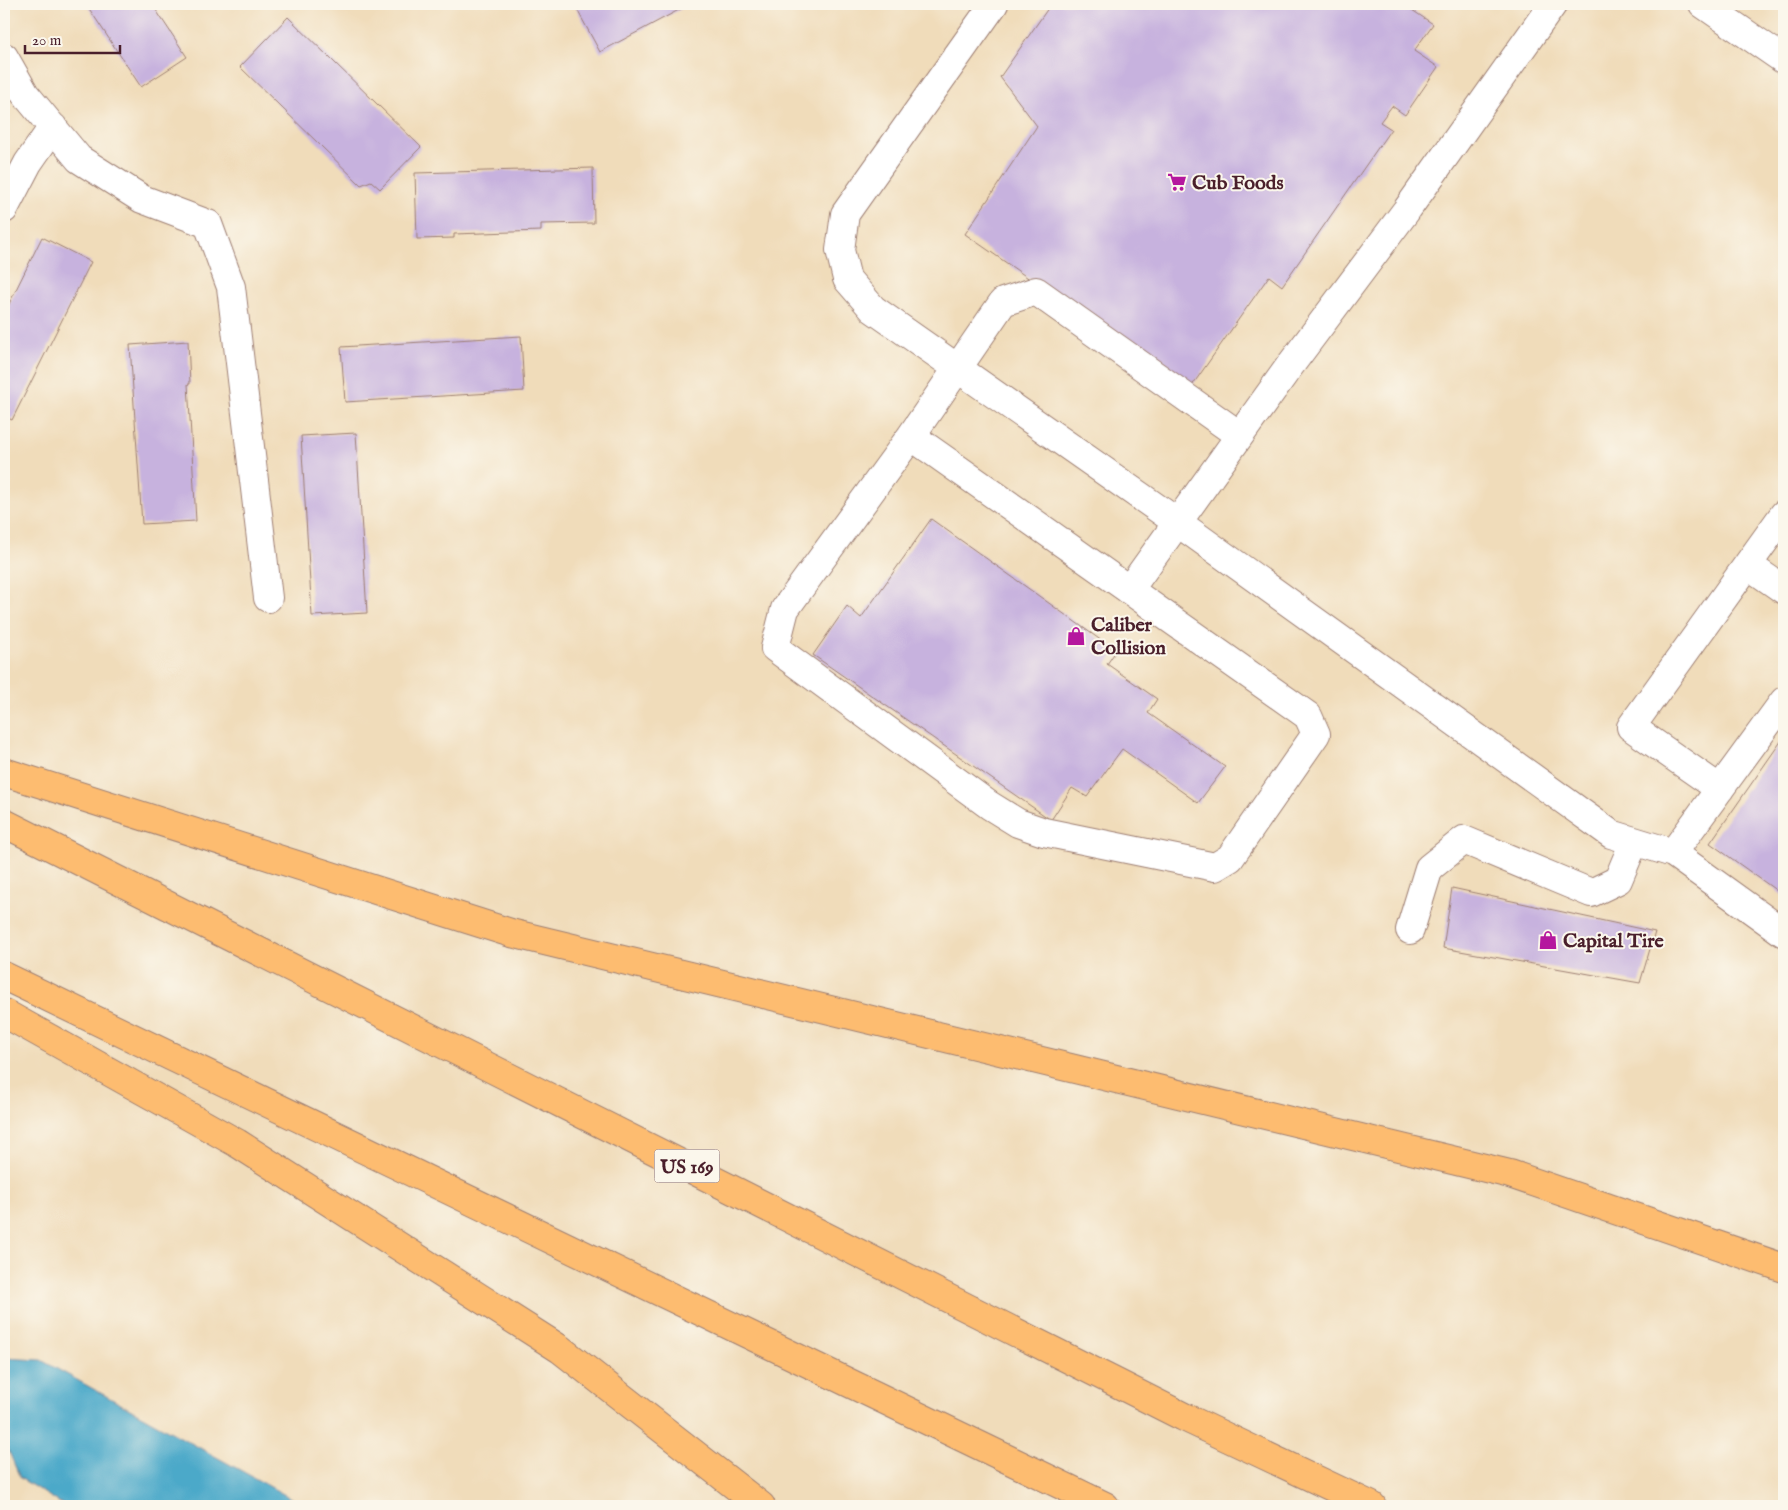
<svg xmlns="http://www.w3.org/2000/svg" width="1788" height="1510" viewBox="0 0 1788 1510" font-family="'IM FELL English',serif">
  <rect width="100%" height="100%" fill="#fbf7ec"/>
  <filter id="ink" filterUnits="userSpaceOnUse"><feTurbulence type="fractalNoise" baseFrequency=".02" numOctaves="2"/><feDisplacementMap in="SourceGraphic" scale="10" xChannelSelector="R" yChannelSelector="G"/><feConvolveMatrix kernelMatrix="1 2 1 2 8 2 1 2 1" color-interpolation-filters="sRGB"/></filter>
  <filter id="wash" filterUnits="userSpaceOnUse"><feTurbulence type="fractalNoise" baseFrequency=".0096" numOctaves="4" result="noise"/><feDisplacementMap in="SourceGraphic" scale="20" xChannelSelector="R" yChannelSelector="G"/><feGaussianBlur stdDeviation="1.12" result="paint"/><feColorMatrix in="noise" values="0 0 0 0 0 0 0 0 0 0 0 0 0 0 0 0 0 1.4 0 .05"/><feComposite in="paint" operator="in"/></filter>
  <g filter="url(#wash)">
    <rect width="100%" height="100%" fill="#f0dcba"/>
    <path fill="#4ba9c9" stroke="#4a647a" d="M4,1358L41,1360L305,1506H65L20,1478L7,1447L4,1433Z"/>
    <g id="blocks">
      <path fill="#c7b2de" d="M86,4H152L187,57L141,87Z
        M574,4H690L600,52Z
        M1051,4H1403L1433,24L1414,51L1438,67L1405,115L1392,106L1380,122L1391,129L1282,286L1269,276L1189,390L965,234L1037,126L1000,77Z
        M288,17L421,147L380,189L371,181L361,185L240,67Z
        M593,168L594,223L541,224V231L454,234V238L417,239L415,173Z
        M42,237L91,262L12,420L4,416V314Z
        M521,336L524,391L345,402L341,347Z
        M188,341L190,384H188L196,521L142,524L130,345Z
        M356,433L367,613L312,616L301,436Z
        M931,519L1116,651L1107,664L1157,699L1148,713L1225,767L1198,803L1122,749L1087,797L1072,788L1051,820L813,655L847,606L861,618Z
        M1784,737V896L1710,843Z
        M1452,888L1655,932L1640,983L1443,948Z"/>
    </g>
  </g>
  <g filter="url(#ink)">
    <use href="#blocks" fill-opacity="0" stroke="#9d7e72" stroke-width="1"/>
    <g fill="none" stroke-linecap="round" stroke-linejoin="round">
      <g stroke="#9d7e72" stroke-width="30">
        <path id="minor" d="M994,4L845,214L840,250L847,279L873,309L1177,522L1611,834L1673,853L1784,933
          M1703,4L1784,60
          M4,57L25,94L79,159L142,199L208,224L231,287L268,598
          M4,209L28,163L53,127
          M911,436L1308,716L1316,734L1230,858L1215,867L1044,832L1018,823L989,805L775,648L785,609L911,436L1003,302L1036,291L1239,435
          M1748,565L1784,590
          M1129,590L1289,367L1406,211L1553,4
          M1720,789L1631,727L1784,514
          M1673,853L1784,701
          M1410,930L1429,868L1464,840L1591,893L1618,880L1634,842"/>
      </g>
      <g stroke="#9d7e72" stroke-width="30">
        <path id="highway" d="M4,772L511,933L1510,1174L1784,1268
          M4,823L1184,1417L1372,1506
          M4,976L1105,1506
          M4,1013L237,1143L560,1349L761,1506"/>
      </g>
      <use href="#minor" stroke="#fff" stroke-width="28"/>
      <use href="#highway" stroke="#fdbc6f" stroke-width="28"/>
    </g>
  </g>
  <defs>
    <g id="supermarket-bare" transform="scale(1.5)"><path d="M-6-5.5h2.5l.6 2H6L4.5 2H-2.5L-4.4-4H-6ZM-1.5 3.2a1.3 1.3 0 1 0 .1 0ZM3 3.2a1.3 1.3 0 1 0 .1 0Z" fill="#b5179e" stroke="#fbf7ec" stroke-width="2.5" paint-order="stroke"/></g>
    <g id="shop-bare" transform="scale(1.5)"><path d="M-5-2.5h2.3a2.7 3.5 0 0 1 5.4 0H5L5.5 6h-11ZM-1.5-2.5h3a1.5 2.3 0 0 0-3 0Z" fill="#b5179e" stroke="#fbf7ec" stroke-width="2.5" paint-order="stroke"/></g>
  </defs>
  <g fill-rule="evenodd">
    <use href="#supermarket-bare" x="1177" y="182"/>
    <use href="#shop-bare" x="1076" y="636"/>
    <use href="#shop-bare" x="1548" y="940"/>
  </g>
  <g text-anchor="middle" stroke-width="4" stroke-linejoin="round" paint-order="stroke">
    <rect fill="#fbf7ec" stroke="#7f6065" stroke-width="1" x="654.5" y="1149.5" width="65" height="33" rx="4"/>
    <g font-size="19" font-weight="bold" fill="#4a1f2b">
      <text x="687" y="1173">US 169</text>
    </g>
    <g font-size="20" font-weight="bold" fill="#4a1f2b" stroke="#fbf7ec" text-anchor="start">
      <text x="1192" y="189">Cub Foods</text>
      <text x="1091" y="631">Caliber<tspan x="1091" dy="23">Collision</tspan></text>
      <text x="1563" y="947">Capital Tire</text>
    </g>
  </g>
  <rect width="1788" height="1510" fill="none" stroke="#fbf7ec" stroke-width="20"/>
  <path d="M25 45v8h95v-8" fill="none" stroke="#4a1f2b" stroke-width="2.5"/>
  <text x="32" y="45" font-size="15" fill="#4a1f2b" stroke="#fbf7ec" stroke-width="4" paint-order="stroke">20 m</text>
</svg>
